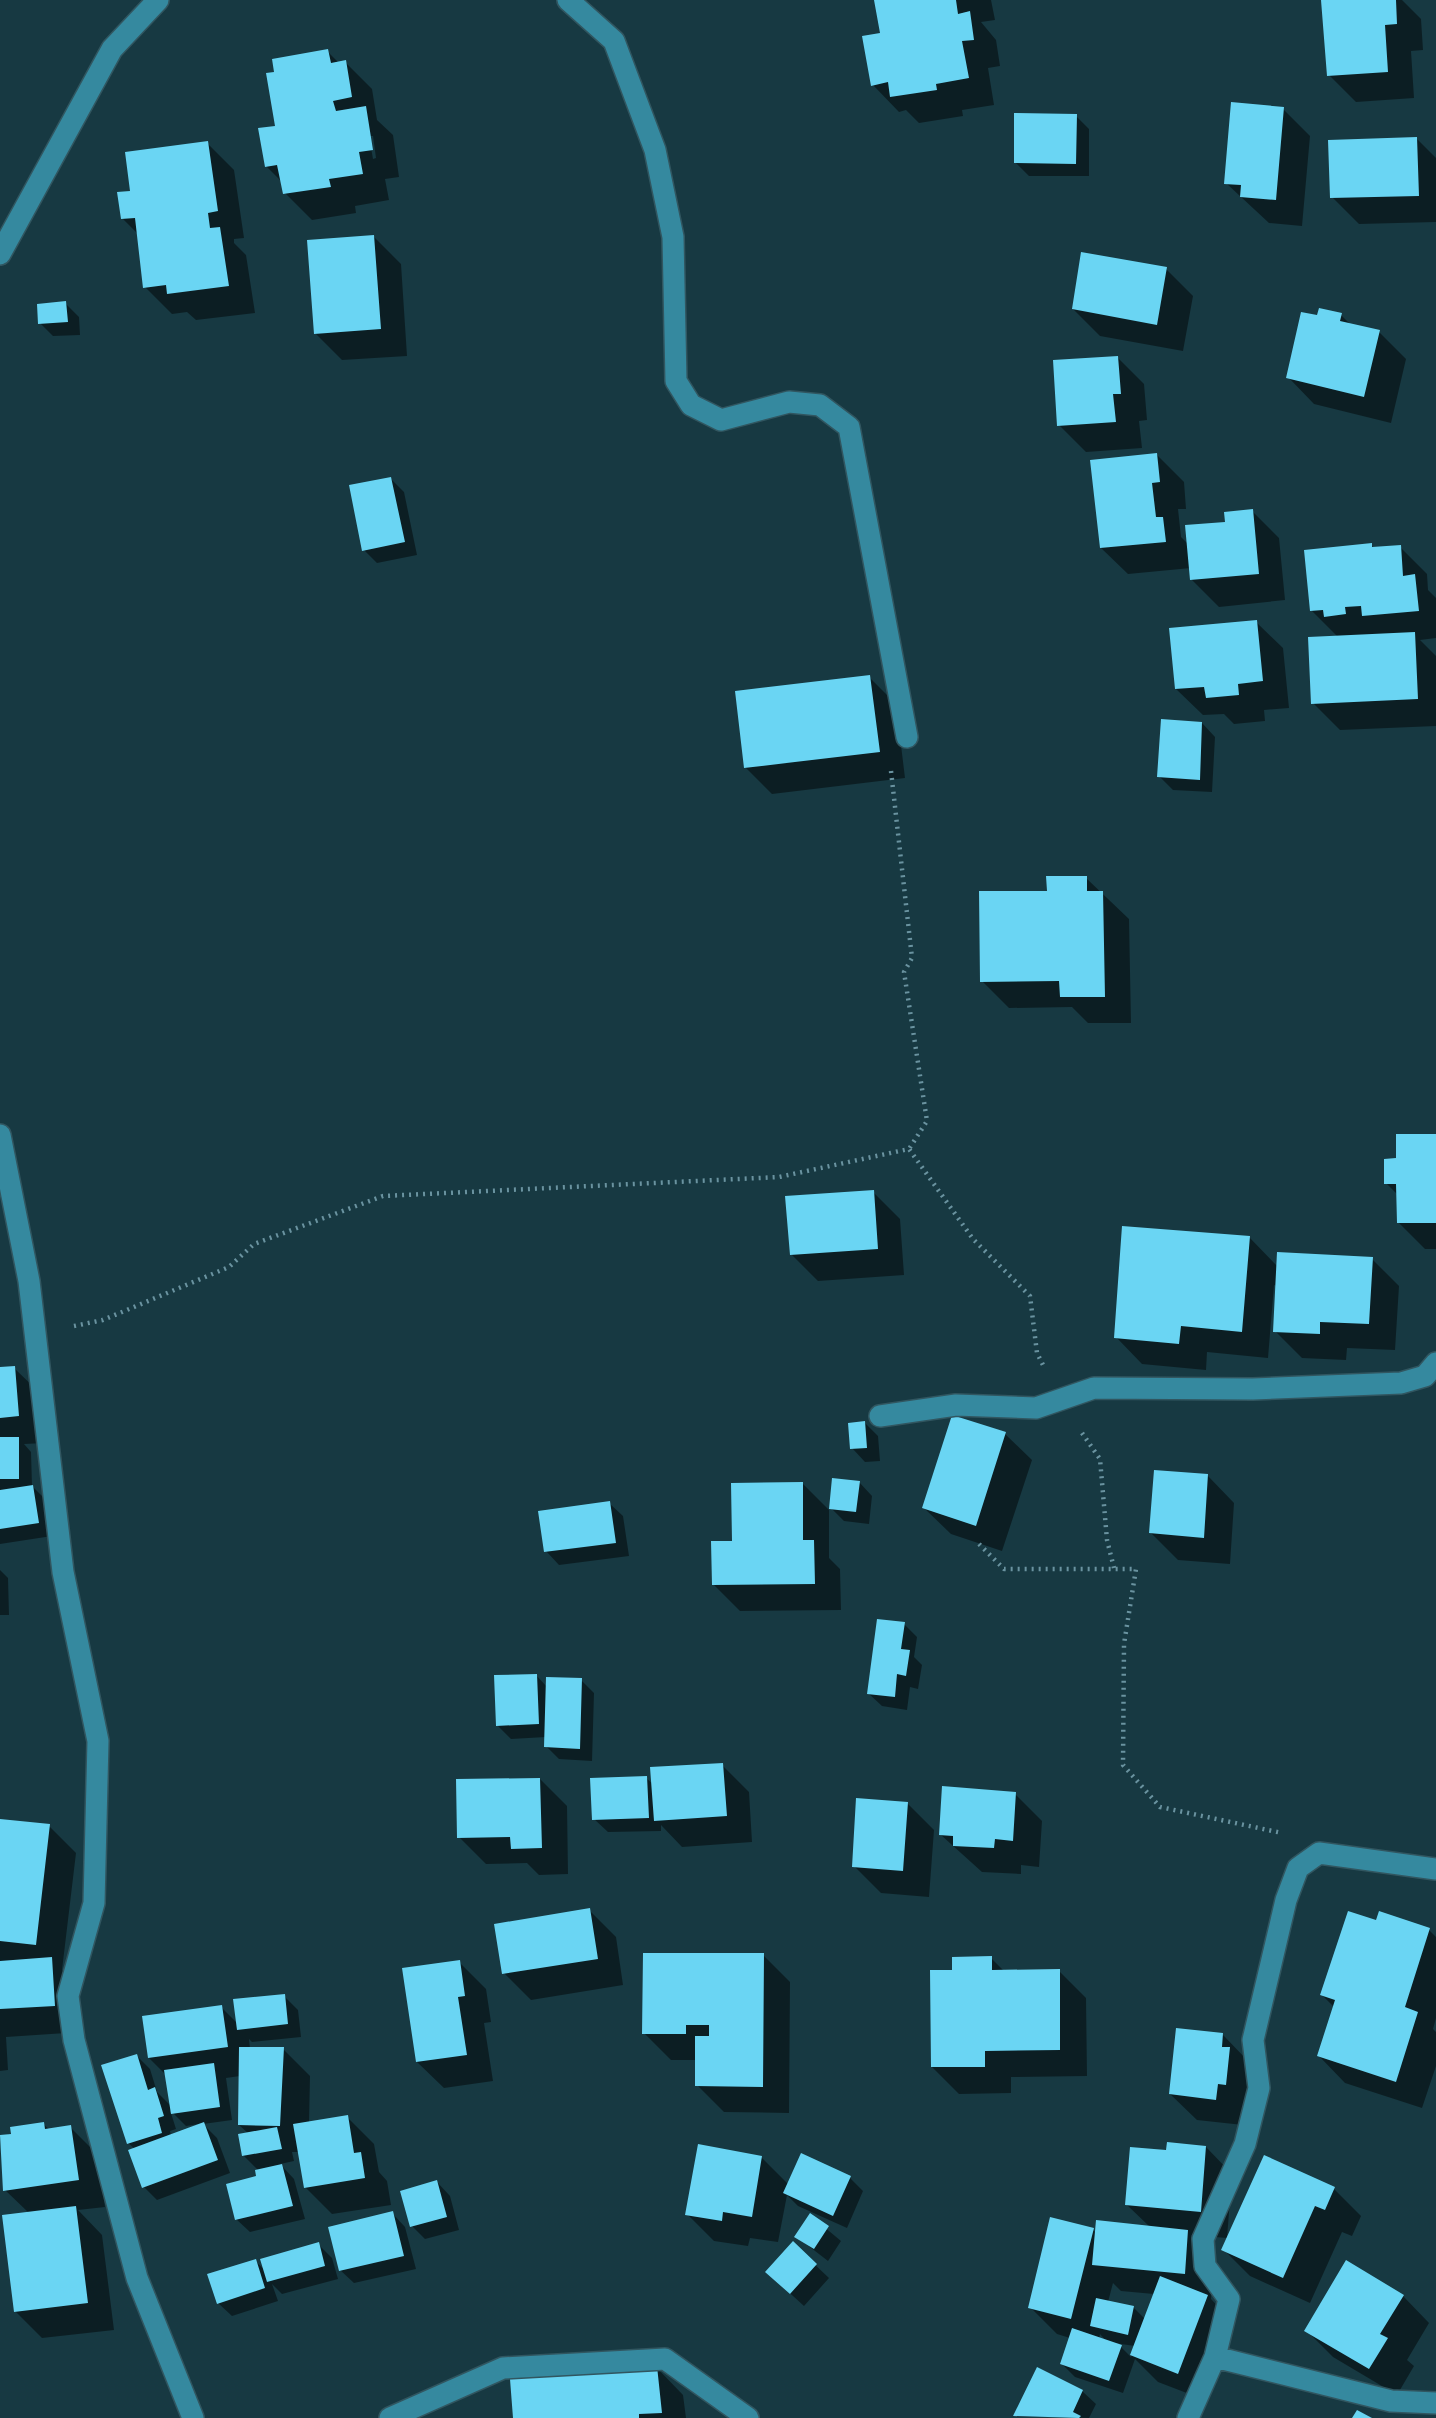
<svg xmlns="http://www.w3.org/2000/svg" width="1436" height="2418" viewBox="0 0 1436 2418" font-family="'Work Sans',sans-serif">
  <rect width="100%" height="100%" fill="#173942"/>
  <path fill="#0007" fill-rule="evenodd" d="M876,0H991L995,20L981,22L996,40L1000,66L988,68L994,105L962,110L963,116L919,123L906,110L899,112L873,85L882,35Z
    M1323,0H1402L1421,19L1423,50L1411,51L1414,98L1356,102L1329,75Z
    M327,51L339,63L345,62L372,89L377,120L393,135L399,177L385,179L389,200L355,206L356,213L312,220L285,193L282,182L266,166L277,127ZM369,136H373L376,158L373,159Z
    M1283,109L1310,136L1302,226L1269,223L1226,183Z
    M1076,116L1089,129V176H1029L1015,162Z
    M1417,139L1436,158V222L1359,224L1332,197Z
    M207,143L234,170L244,238L234,239V243L246,255L255,313L196,320L187,312L172,314L145,287L138,234L123,219L132,192Z
    M374,237L401,264L407,356L342,360L315,333Z
    M1166,269L1193,296L1183,351L1100,336L1073,309Z
    M65,303L79,317L80,335L53,336L40,323Z
    M1341,315L1351,325L1379,332L1406,359L1391,423L1314,404L1288,377Z
    M1117,357L1144,384L1147,420L1139,421L1142,448L1086,452L1059,425Z
    M1157,455L1184,482L1186,509H1178L1181,537L1189,545L1252,511L1279,538L1285,600L1219,607L1192,580L1191,568L1128,574L1101,548Z
    M391,479L404,492L417,555L377,563L364,550Z
    M1371,545L1375,549L1400,547L1427,574L1428,590L1436,598V638L1420,640L1436,656V726L1340,730L1313,703L1338,637L1312,611Z
    M1256,622L1283,648L1289,708L1264,710L1265,721L1234,724L1224,714L1203,715L1176,689Z
    M869,677L896,704L905,778L772,794L745,767Z
    M1202,723L1215,737L1212,792L1173,790L1159,776Z
    M1086,878L1129,919L1131,1023H1088L1072,1007L1009,1008L982,981L1048,892Z
    M1436,1135V1249H1425L1398,1222V1195L1386,1183L1398,1160Z
    M873,1192L900,1219L904,1275L818,1281L791,1254Z
    M1249,1237L1278,1267L1372,1259L1399,1286L1395,1350L1347,1348L1346,1360L1302,1358L1275,1331L1277,1286L1274,1285L1268,1358L1207,1352L1206,1370L1142,1364L1116,1337Z
    M0,1368H14L41,1394L45,1443L24,1444L31,1452L32,1486L46,1500L52,1536L0,1544Z
    M865,1423L878,1436L880,1461L865,1462L852,1448Z
    M1005,1434L1032,1460L1002,1551L951,1534L924,1508Z
    M1208,1476L1234,1503L1230,1564L1178,1560L1151,1533Z
    M859,1482L872,1496L869,1524L844,1521L831,1508Z
    M802,1483L829,1510V1558L840,1569L841,1610L740,1611L714,1585L734,1543Z
    M609,1503L623,1516L629,1556L559,1565L546,1551Z
    M0,1570L8,1578L9,1615H0Z
    M904,1624L917,1637L914,1657L922,1665L918,1689L910,1687L907,1710L882,1706L868,1693Z
    M536,1675L547,1687L581,1680L594,1693L592,1761L559,1759L546,1746V1737L511,1739L498,1726Z
    M722,1765L749,1792L752,1842L682,1847L661,1825V1831L608,1832L594,1819L646,1778L653,1784Z
    M540,1779L567,1806L568,1874L539,1875L527,1863L486,1864L459,1837Z
    M1015,1794L1042,1821L1039,1867L1021,1865V1874L982,1872L941,1835Z
    M907,1803L934,1830L929,1897L881,1893L854,1866Z
    M0,1820L49,1826L76,1853L62,1970L79,1986L81,2032L6,2037L8,2070L0,2071Z
    M589,1910L616,1937L623,1985L531,2000L504,1973Z
    M1377,1922L1429,1930L1436,1937V2018L1433,2029L1436,2032V2066L1422,2108L1345,2083L1319,2056L1334,2007L1322,1995Z
    M763,1955L790,1982L789,2113L724,2112L697,2085V2060H671L644,2033Z
    M991,1958L1005,1972L1059,1971L1086,1998L1087,2076L1011,2077V2093L959,2094L932,2067L954,1971Z
    M459,1962L486,1989L491,2022L484,2023L493,2081L444,2088L417,2062Z
    M284,1996L298,2010L301,2037L252,2042L249,2039L250,2049H283L310,2076L309,2123L347,2117L374,2144L379,2172L387,2181L391,2205L332,2214L305,2187L300,2152H292L294,2161L280,2164L294,2179L305,2219L250,2232L236,2219L259,2171L243,2155L249,2134L239,2125L240,2076L226,2078L232,2120L203,2124L217,2138L230,2173L157,2200L144,2187L135,2149L128,2143L137,2056L150,2069L157,2092L172,2107L166,2075L149,2058L221,2007L238,2024ZM170,2110L186,2126L199,2124L171,2136L170,2131L176,2129Z
    M1223,2035L1249,2062L1256,2076L1243,2125L1197,2120L1170,2094Z
    M43,2124L50,2130L70,2127L97,2154L105,2207L78,2210L102,2235L114,2330L42,2338L15,2311L29,2213L5,2190L0,2137Z
    M1206,2147L1232,2174L1227,2238L1191,2235L1214,2258L1211,2299L1234,2323L1205,2400L1158,2382L1135,2359L1123,2393L1075,2377L1062,2364L1070,2338L1057,2334L1030,2307L1093,2230L1097,2234L1150,2227L1127,2205L1167,2152ZM1113,2283L1121,2291L1154,2294L1145,2319L1134,2308L1108,2302ZM1100,2334L1107,2342L1135,2346L1131,2357L1121,2347L1099,2339Z
    M762,2158L789,2185L850,2178L863,2191L847,2228L798,2206L787,2195L778,2242L750,2238L748,2246L714,2241L687,2214Z
    M437,2182L450,2196L459,2230L425,2239L412,2226Z
    M1334,2189L1361,2216L1352,2236L1342,2232L1310,2303L1250,2276L1223,2249Z
    M392,2213L405,2227L416,2269L354,2283L340,2270Z
    M811,2216L841,2241L828,2261L797,2237Z
    M318,2244L332,2258L338,2279L282,2294L272,2284L278,2301L232,2316L218,2303L255,2261L266,2271Z
    M793,2244L829,2278L804,2306L781,2285Z
    M1403,2296L1429,2323L1407,2360L1414,2366L1397,2395L1333,2357L1306,2330Z
    M657,2368L683,2395L686,2418H515Z
    M1082,2391L1096,2404L1089,2418L1015,2416Z"/>
  <path fill="#6ad5f3" d="M874,0H956L958,14L970,11L974,40L962,41L969,78L936,84L937,90L890,97L888,82L871,86L862,36L880,33Z
    M1321,0H1396L1397,24L1385,25L1388,72L1327,76Z
    M328,49L331,63L346,60L352,97L333,101L336,111L366,106L373,150L359,152L363,174L329,179L331,187L283,194L277,165L265,167L258,128L275,126L266,73L274,72L272,59Z
    M1231,102L1284,107L1276,200L1240,197L1241,185L1224,184Z
    M1014,113L1077,114L1076,164L1014,163Z
    M1417,137L1419,196L1330,198L1328,140Z
    M208,141L218,211L208,213L210,228L220,227L229,286L167,294L166,285L143,288L135,218L121,219L117,192L130,191L125,152Z
    M374,235L381,329L314,334L307,240Z
    M1081,252L1167,267L1157,325L1072,309Z
    M66,301L68,322L38,324L37,304Z
    M1319,308L1342,313L1340,321L1380,330L1364,397L1286,378L1301,312L1317,315Z
    M1118,356L1121,394H1113L1116,422L1057,426L1053,360Z
    M1157,453L1160,482L1152,483L1156,517H1163L1166,542L1100,548L1090,460Z
    M391,477L405,542L362,551L349,485Z
    M1253,509L1259,574L1190,580L1185,525L1225,522L1224,512Z
    M1372,543V547L1401,545L1403,576L1415,574L1419,611L1362,616L1361,606L1345,607L1346,614L1324,617L1323,610L1310,611L1304,550Z
    M1257,620L1263,681L1238,684L1239,695L1206,698L1204,687L1175,689L1169,628Z
    M1415,632L1418,699L1311,704L1308,637Z
    M870,675L880,752L744,768L735,691Z
    M1161,719L1202,722L1200,780L1157,777Z
    M1046,876H1087V891H1103L1105,997H1060L1059,981L980,982L979,891H1047Z
    M1396,1134H1436V1223H1397L1396,1184H1384V1159L1396,1158Z
    M874,1190L878,1249L790,1255L785,1196Z
    M1122,1226L1250,1236L1242,1332L1181,1326L1179,1344L1114,1338Z
    M1277,1252L1373,1257L1369,1324L1320,1322V1334L1273,1332Z
    M15,1366L19,1416L0,1418V1367Z
    M952,1415L1006,1432L976,1526L922,1508Z
    M865,1421L867,1448L850,1449L848,1423Z
    M0,1437H19V1479H0Z
    M1154,1470L1208,1474L1204,1538L1149,1533Z
    M832,1478L860,1481L856,1512L829,1509Z
    M803,1482V1540H814L815,1584L712,1585L711,1541H732L731,1483Z
    M33,1485L39,1523L0,1529V1490Z
    M610,1501L616,1543L544,1552L538,1511Z
    M877,1619L905,1622L901,1649L910,1650L906,1676L897,1674L895,1697L867,1694Z
    M537,1674L539,1724L496,1726L494,1675Z
    M546,1677L582,1678L580,1749L544,1747Z
    M723,1763L727,1816L654,1821L650,1767Z
    M647,1776L649,1818L592,1820L590,1778Z
    M540,1778L542,1848L511,1849L510,1837L457,1838L456,1779Z
    M942,1786L1016,1792L1013,1841L995,1839L994,1848L953,1846V1836L939,1835Z
    M856,1798L908,1802L903,1871L852,1867Z
    M0,1819L50,1824L36,1945L0,1941Z
    M590,1908L598,1959L502,1974L494,1924Z
    M1348,1911L1376,1920L1379,1911L1430,1928L1405,2007L1418,2012L1396,2082L1317,2056L1335,2000L1320,1995Z
    M643,1953H764L763,2087L695,2086V2036H709V2025H686V2034H642Z
    M992,1956V1970L1060,1969V2050L985,2051V2067H931L930,1970H952V1957Z
    M52,1957L55,2006L0,2009V1961Z
    M460,1960L465,1996L458,1997L467,2055L416,2062L402,1968Z
    M285,1994L288,2024L237,2030L233,1999Z
    M222,2005L228,2047L148,2058L142,2016Z
    M1176,2028L1223,2033L1222,2047H1230L1226,2085L1218,2084L1216,2100L1169,2094Z
    M239,2047H284L280,2126L238,2125Z
    M137,2054L148,2090L155,2087L164,2116L158,2118L162,2133L127,2144L101,2065Z
    M214,2063L220,2107L171,2114L164,2070Z
    M348,2115L354,2153L361,2152L365,2178L304,2188L293,2124Z
    M44,2122L45,2129L71,2125L79,2180L3,2191L0,2135L11,2134L10,2127Z
    M204,2122L218,2160L142,2188L128,2150Z
    M277,2127L282,2149L242,2156L238,2134Z
    M1167,2142L1206,2146L1201,2212L1125,2205L1130,2147L1166,2150Z
    M698,2144L762,2156L752,2217L723,2212L722,2221L685,2215Z
    M801,2153L851,2176L833,2216L783,2193Z
    M1264,2155L1335,2187L1325,2210L1315,2206L1283,2278L1221,2250Z
    M282,2164L293,2206L235,2220L226,2184L256,2176L255,2170Z
    M437,2180L447,2217L410,2227L400,2191Z
    M76,2206L88,2303L14,2312L2,2215Z
    M393,2211L404,2256L339,2271L328,2227Z
    M810,2213L829,2226L814,2249L794,2237Z
    M1050,2217L1094,2228L1071,2319L1028,2308Z
    M1096,2220L1188,2230L1185,2274L1092,2265Z
    M793,2241L817,2264L790,2294L765,2272Z
    M319,2242L325,2266L267,2282L260,2259Z
    M256,2259L265,2288L217,2304L207,2274Z
    M1346,2260L1404,2295L1380,2334L1388,2338L1369,2369L1304,2331Z
    M1160,2276L1208,2295L1178,2374L1130,2355Z
    M1096,2298L1134,2306L1128,2335L1090,2326Z
    M1072,2328L1122,2345L1109,2381L1060,2364Z
    M657,2366L662,2413L639,2414V2418H513L510,2379Z
    M1037,2367L1083,2390L1073,2412L1081,2416L1079,2418L1013,2416Z
    M1357,2410L1372,2418H1352Z"/>
  <g fill="none" stroke-linecap="round" stroke-linejoin="round">
    <g stroke="#315660" stroke-width="24">
      <path id="street" d="M568,0L614,41L655,150L673,237L676,381L691,405L721,420L789,402L820,405L849,427L907,737
        M0,254L112,49L158,0
        M0,1135L29,1281L63,1572L98,1741L94,1903L68,1996L74,2040L137,2278L193,2418
        M880,1416L956,1405L1036,1408L1094,1388L1253,1389L1401,1383L1425,1376L1436,1363
        M1215,2357L1391,2401L1436,2403
        M390,2418L503,2368L665,2359L748,2418
        M1188,2418L1215,2357L1229,2299L1205,2266L1203,2239L1245,2144L1259,2088L1253,2040L1286,1900L1298,1868L1319,1853L1436,1869"/>
    </g>
    <path stroke="#6a93a0" stroke-width="4.5" stroke-dasharray="2 5" stroke-linecap="butt" d="M891,771L912,958L904,972L927,1121L909,1149
      M74,1326L103,1320L229,1267L254,1244L383,1196L779,1177L909,1149L973,1239L1030,1296L1037,1353L1043,1365
      M1082,1433L1100,1459L1107,1540L1114,1568
      M979,1544L1004,1569H1136L1124,1644L1123,1765L1160,1807L1282,1833"/>
    <use href="#street" stroke="#35899f" stroke-width="21"/>
  </g>
</svg>
